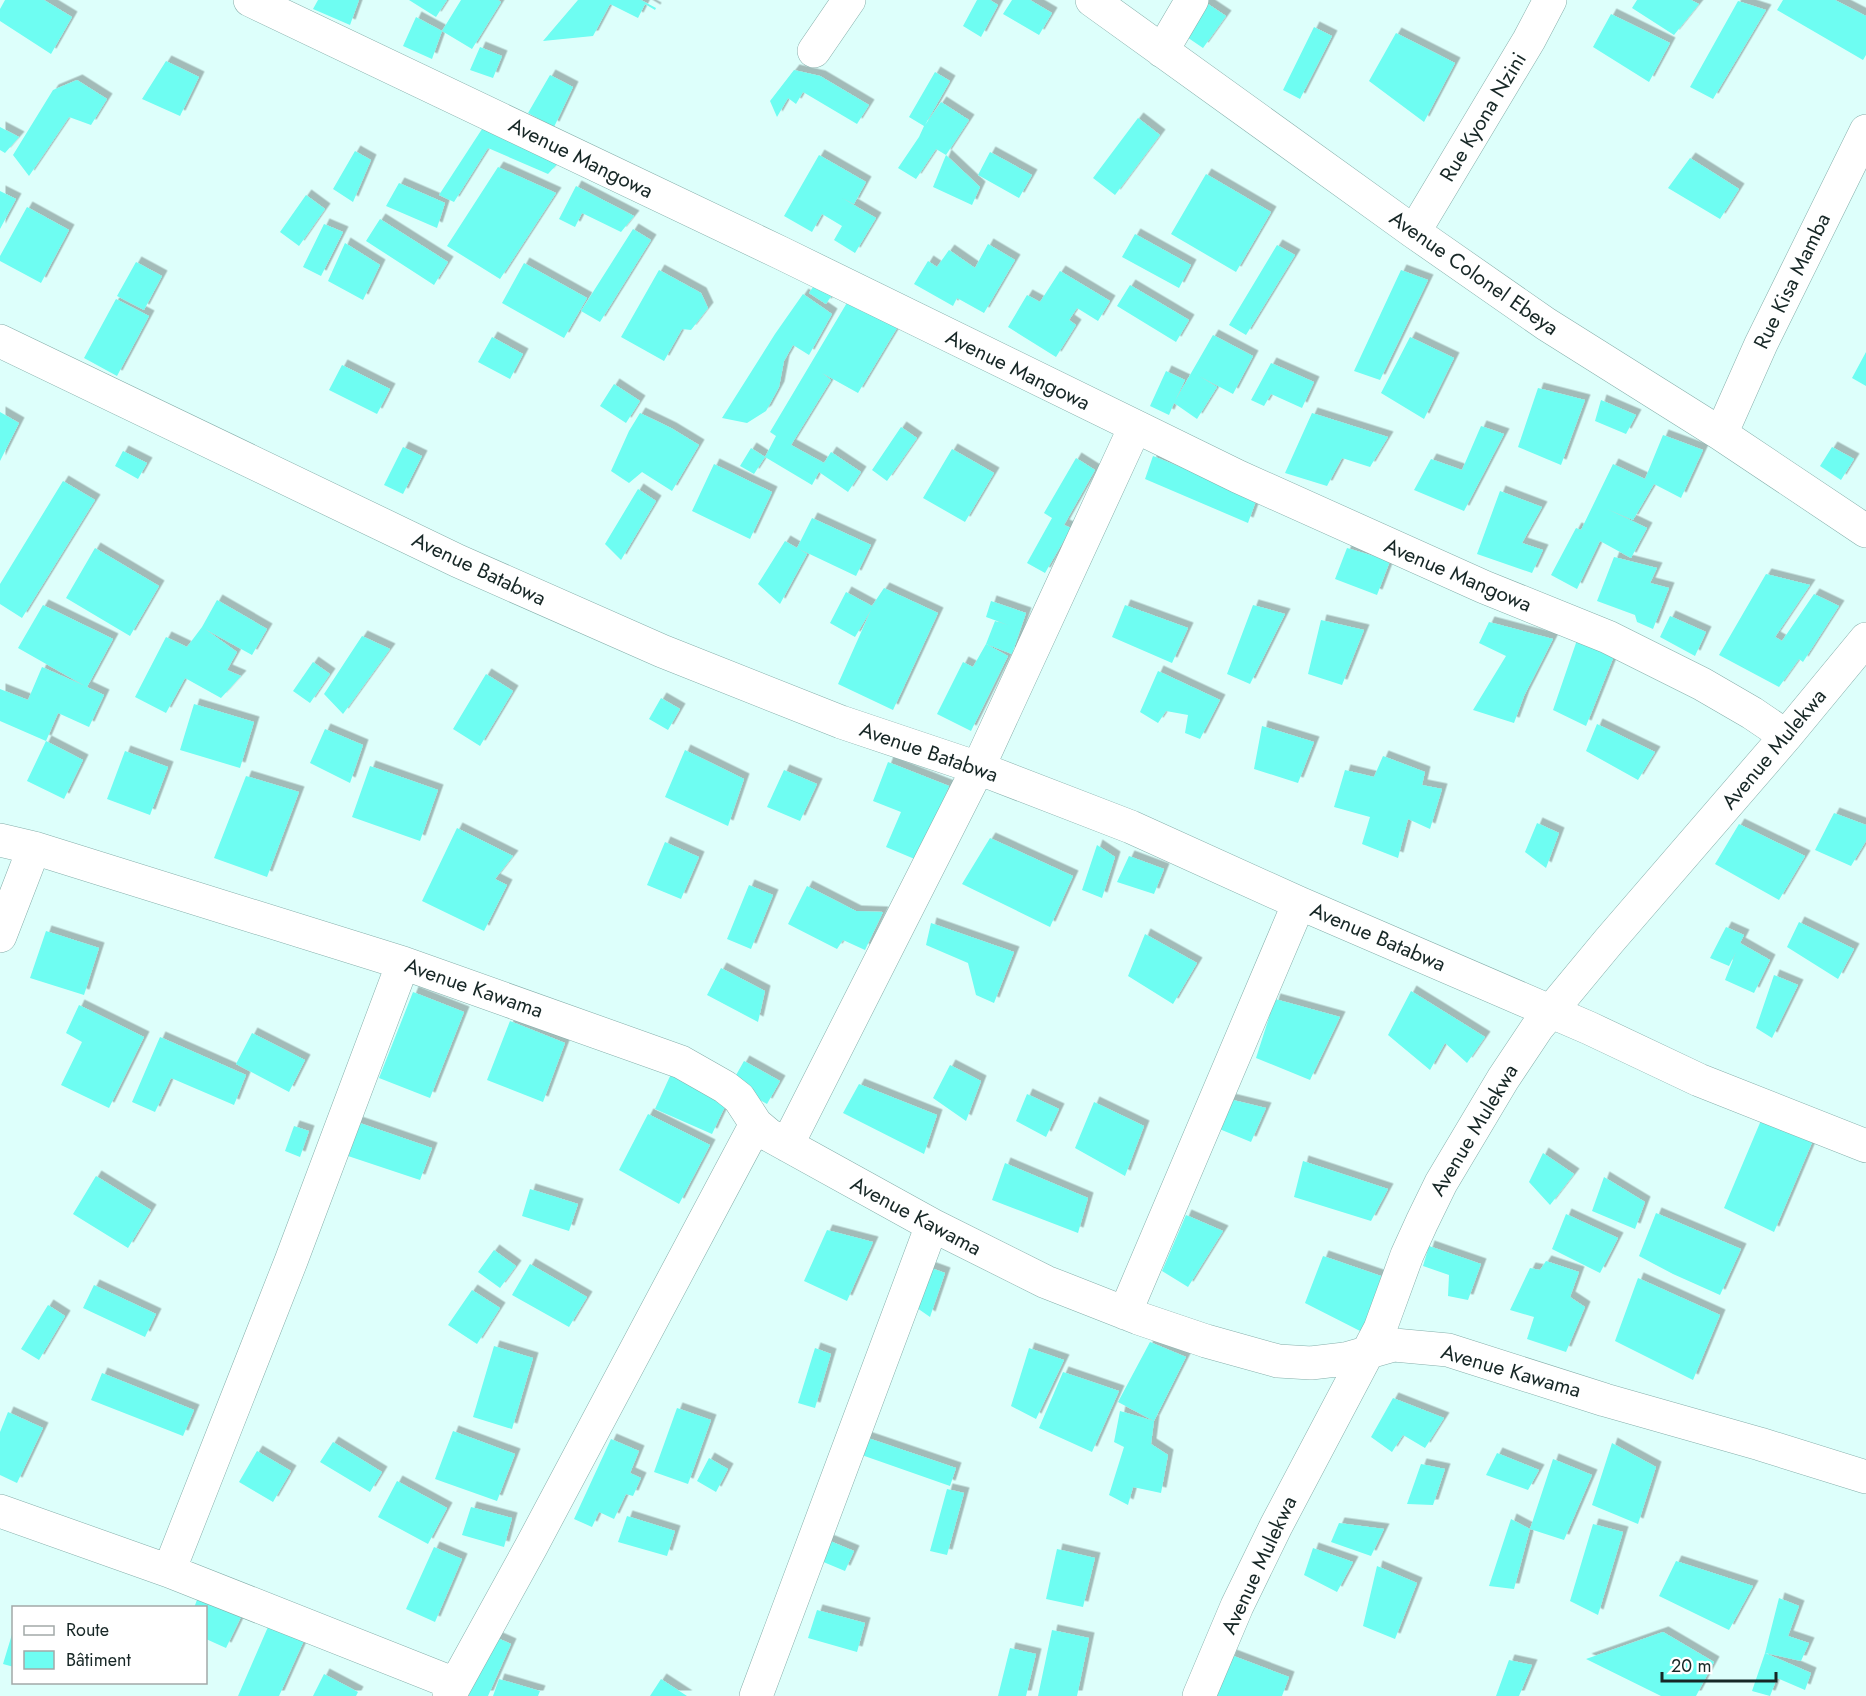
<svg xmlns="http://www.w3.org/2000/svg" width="1866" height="1696" viewBox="0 0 1866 1696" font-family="Jost,sans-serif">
  <defs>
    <filter id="shadow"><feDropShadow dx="5.5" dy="-5.5" stdDeviation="0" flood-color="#0004"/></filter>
  </defs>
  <rect width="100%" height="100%" fill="#ddfffb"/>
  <path fill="#6efdf2" filter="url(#shadow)" d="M5,0H44L72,17L51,54L0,21V9Z
    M318,0H359L350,25L313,9Z
    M409,0H447L436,17Z
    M461,0H498L501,2L472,49L442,31Z
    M578,0H641L656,8L655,10L645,4L638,18L610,4L593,36L543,41Z
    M977,0H990L998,5L981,37L963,26Z
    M1012,0H1030L1052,13L1039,35L1003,14Z
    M1202,0L1226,16L1203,48L1178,31Z
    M1637,0H1691L1699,4L1674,35L1632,8Z
    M1783,0H1835L1866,16V55L1863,60L1777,10Z
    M1738,1L1766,10L1713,99L1690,87Z
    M1611,14L1670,43L1649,82L1593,47Z
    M416,17L442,31L432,59L403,46Z
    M1314,27L1332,36L1300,99L1283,90Z
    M1396,33L1455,63L1424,122L1369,81Z
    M480,47L502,56L493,78L470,70Z
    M166,61L199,77L180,116L142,99Z
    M794,70L820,76L869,105L857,124L803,92L796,104L788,98L777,117L770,101Z
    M935,72L950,81L925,125L941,102L969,120L946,155L936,149L916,179L898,168L919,137L924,126L909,117Z
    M550,75L573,87L554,127L528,113Z
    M77,80L107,99L91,125L69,117L29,176L13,155L53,90Z
    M1138,118L1160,135L1115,195L1093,178Z
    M0,127L19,137L5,153L0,150Z
    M482,129L559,162L548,174L488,148L454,202L439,195Z
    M355,151L371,160L353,202L333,189Z
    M990,152L1032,175L1019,198L978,175Z
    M819,155L866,182L854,204L842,198L876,218L855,253L834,240L842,226L822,214L812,232L784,216Z
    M946,155L980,187L972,205L933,187Z
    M1690,158L1739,189L1720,219L1668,188Z
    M498,167L556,193L500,279L447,246Z
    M1206,174L1271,212L1236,272L1171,234Z
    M399,183L445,203L437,228L386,206Z
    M576,186L634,216L621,232L582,213L575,227L559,219Z
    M0,191L16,199L0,229Z
    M306,195L325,209L299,246L280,232Z
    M27,207L69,230L41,283L0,261V256Z
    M380,219L448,262L434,285L366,241Z
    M324,224L343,232L321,276L303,267Z
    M633,229L651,240L600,322L581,311Z
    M1135,234L1191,265L1179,288L1122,257Z
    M345,243L380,265L363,300L328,281Z
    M988,244L1015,260L984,313L957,298L953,306L914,284L928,261L937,267L949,250L975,268Z
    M1277,245L1295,255L1246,335L1229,325Z
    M136,262L162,276L144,310L117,296Z
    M524,263L587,298L564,338L502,303Z
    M659,270L701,293L708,308L691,330L682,329L664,361L621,337Z
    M1401,270L1428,280L1380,380L1354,371Z
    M1060,271L1110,301L1098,321L1077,308L1069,320L1076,325L1056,357L1008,327L1027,295L1040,302Z
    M817,281L834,292L826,304L809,293Z
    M1130,285L1189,320L1176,342L1117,306Z
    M803,294L832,314L809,355L793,345L784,361L779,387L766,411L747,423L722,418L775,334Z
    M116,299L149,316L117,376L84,358Z
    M848,301L897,328L858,393L822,373L831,380L791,445L824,463L831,452L861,472L848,492L819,472L812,485L765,457L776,436L770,432Z
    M1213,335L1253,356L1233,394L1199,376L1217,387L1197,419L1174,403L1169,415L1150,406L1166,371L1185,380L1175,401Z
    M492,337L523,354L510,379L478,362Z
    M1410,337L1454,358L1424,419L1381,393Z
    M1866,352V386L1852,378Z
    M1271,363L1314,382L1302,408L1271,394L1264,406L1251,400Z
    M342,365L390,389L377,414L329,390Z
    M614,384L640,401L626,423L600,406Z
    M1538,388L1585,400L1561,465L1518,447Z
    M1601,400L1636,415L1626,434L1595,421Z
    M0,412L19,423L0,461Z
    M640,413L671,428L699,445L672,491L642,472L629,483L611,471L629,431Z
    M1312,413L1388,437L1370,467L1342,458L1327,486L1285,473Z
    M1481,426L1504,434L1464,511L1414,490L1431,459L1462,470Z
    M901,427L917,438L887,481L872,470Z
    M1663,435L1703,450L1681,498L1654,484L1633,520L1607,509L1647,528L1631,558L1600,541L1577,589L1551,575L1576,528L1581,530L1613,464L1645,479Z
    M403,447L422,456L403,494L384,485Z
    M1832,447L1854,459L1841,480L1820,466Z
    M751,448L765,457L754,474L740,466Z
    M952,449L994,473L965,522L923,498Z
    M123,451L147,463L138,479L115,466Z
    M1153,456L1257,498L1248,523L1145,479Z
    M1076,458L1095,470L1064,525L1071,528L1045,573L1027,563L1052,518L1044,513Z
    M714,464L772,492L750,539L692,511Z
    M63,481L95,500L22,618L0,604V584Z
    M638,489L656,501L621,560L605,544Z
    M1500,491L1542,507L1522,543L1543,550L1532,573L1477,554Z
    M812,518L871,545L856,576L799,549L807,554L780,604L758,584L785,541L797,548Z
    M95,548L159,586L130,636L66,598Z
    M1347,548L1390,561L1377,595L1335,579Z
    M1614,557L1657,568L1650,583L1669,588L1653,629L1637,622L1635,615L1597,601Z
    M1766,574L1810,585L1775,637L1782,641L1814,594L1839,606L1803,662L1799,659L1779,687L1719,655Z
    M884,588L938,613L893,710L838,684L871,610L855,637L830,623L846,592L872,606Z
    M217,600L267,629L252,655L205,629L237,652L227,670L241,676L221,698L185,678L166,713L135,697L166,637L187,647L202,627Z
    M991,601L1026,613L1012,654L986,644L1008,656L971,731L937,714L963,662L973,667L986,644L995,621L1008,625L986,617Z
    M43,605L113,639L87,687L104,695L89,727L58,713L46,741L0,721V689L28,700L42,667L85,686L18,648Z
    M1125,605L1188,628L1172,663L1112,637Z
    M1253,605L1285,614L1250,684L1227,674Z
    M1670,616L1706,632L1695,656L1660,637Z
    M1321,620L1364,630L1342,685L1308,674Z
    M1489,622L1553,639L1524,696L1514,723L1473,710L1506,656L1479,643Z
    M362,636L390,649L343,714L324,694Z
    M1577,640L1614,656L1586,726L1553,710Z
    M313,662L330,674L310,703L293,691Z
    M1158,671L1220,700L1200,739L1185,733L1188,715L1166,711L1158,723L1140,712Z
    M486,674L513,691L480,746L453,729Z
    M661,698L680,709L668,730L649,719Z
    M194,704L254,722L240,768L180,750Z
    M1597,724L1655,752L1638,780L1586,751Z
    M1262,726L1314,742L1298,783L1254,769Z
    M325,729L363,745L350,783L310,763Z
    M46,741L83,760L64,799L27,781Z
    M685,750L744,779L728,826L665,797Z
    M125,751L168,767L150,815L107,799Z
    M1383,756L1425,772L1422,785L1442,789L1430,829L1408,819L1398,858L1362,844L1370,817L1334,807L1345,770L1374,777Z
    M888,762L949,786L917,860L886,847L901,812L873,801Z
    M370,766L438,790L420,841L352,817Z
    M784,770L817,784L800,821L767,807Z
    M246,776L299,792L267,877L214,858Z
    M1834,813L1866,825V841L1851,866L1815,850Z
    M1537,823L1559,833L1546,868L1525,852Z
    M1739,824L1805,856L1779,900L1715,864Z
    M457,828L513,856L495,879L507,885L484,931L422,901Z
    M990,838L1073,876L1050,927L962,884Z
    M665,842L699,857L681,899L647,885Z
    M1097,845L1115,857L1102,898L1082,890Z
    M1129,856L1164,869L1154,894L1117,882Z
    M749,885L773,895L751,949L727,939Z
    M807,886L856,911L883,912L865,950L843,940L837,949L788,924Z
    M1799,922L1854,949L1838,979L1787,947Z
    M931,923L1014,952L994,1003L976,995L968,963L926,945Z
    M1726,927L1744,935L1740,943L1770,960L1754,993L1725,980L1736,952L1729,966L1710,958Z
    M46,931L99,948L84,995L30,978Z
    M1145,934L1197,963L1173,1004L1128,976Z
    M721,968L765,991L758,1022L707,995Z
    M1774,975L1798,985L1772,1038L1756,1028Z
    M1411,991L1485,1037L1467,1063L1445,1043L1430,1070L1388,1035Z
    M413,992L464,1012L430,1098L379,1078Z
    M1275,999L1340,1017L1310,1080L1256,1058Z
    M79,1005L144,1037L109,1108L61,1085L82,1042L66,1033Z
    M510,1021L565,1043L543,1102L487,1080Z
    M252,1033L305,1060L289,1092L236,1064Z
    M160,1037L246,1075L234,1105L171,1078L155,1112L132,1102Z
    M744,1061L780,1081L767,1104L731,1084Z
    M950,1065L981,1081L966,1121L933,1098Z
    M671,1074L728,1100L712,1134L655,1109Z
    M859,1084L937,1115L924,1154L843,1113Z
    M1027,1094L1059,1109L1046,1137L1016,1121Z
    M1229,1099L1266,1108L1251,1142L1217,1128Z
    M1094,1102L1144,1126L1125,1176L1075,1148Z
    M648,1114L710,1145L679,1204L619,1170Z
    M1762,1118L1814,1138L1774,1232L1724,1208Z
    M351,1120L432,1148L420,1180L339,1153Z
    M294,1126L309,1131L300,1157L285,1151Z
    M1543,1153L1574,1174L1550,1205L1529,1182Z
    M1303,1161L1388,1189L1371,1221L1294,1197Z
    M1005,1163L1088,1198L1078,1233L992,1200Z
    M96,1176L151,1210L128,1248L73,1214Z
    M1604,1177L1645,1202L1635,1229L1592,1211Z
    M530,1189L578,1204L569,1231L522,1216Z
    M1656,1213L1741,1249L1720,1295L1673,1274L1639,1256Z
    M1566,1214L1618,1238L1600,1273L1552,1249Z
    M1186,1215L1223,1231L1188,1287L1162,1271Z
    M827,1230L873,1242L847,1301L804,1281Z
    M1429,1246L1481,1264L1468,1300L1448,1296L1449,1275L1423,1266Z
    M494,1250L516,1266L500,1288L478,1272Z
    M1323,1256L1381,1276L1366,1334L1305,1303Z
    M1546,1261L1579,1272L1570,1297L1585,1307L1566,1352L1527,1339L1534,1317L1510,1310L1530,1268L1540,1270Z
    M530,1264L587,1297L569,1327L512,1295Z
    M923,1265L945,1273L930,1317L907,1301Z
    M1638,1278L1720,1315L1693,1380L1615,1341Z
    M94,1285L156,1314L145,1337L83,1308Z
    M472,1290L500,1308L477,1344L448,1325Z
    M48,1305L65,1316L39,1360L21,1349Z
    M1150,1342L1186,1357L1154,1421L1118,1402Z
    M494,1346L533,1358L512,1429L473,1417Z
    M815,1348L831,1354L815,1408L798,1403Z
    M1029,1348L1064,1360L1036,1419L1011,1406Z
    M1063,1372L1119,1391L1092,1452L1039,1428Z
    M102,1373L194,1410L183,1436L91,1400Z
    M1393,1398L1444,1418L1425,1448L1403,1435L1392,1452L1371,1437Z
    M677,1408L711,1420L688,1484L654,1472Z
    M1120,1411L1154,1421L1151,1444L1168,1455L1161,1493L1133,1487L1128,1505L1109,1495L1124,1447L1114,1442Z
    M8,1412L43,1428L17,1483L0,1475V1432Z
    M453,1431L515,1454L497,1501L435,1479Z
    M862,1436L956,1468L950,1486L856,1453Z
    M611,1439L639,1451L630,1473L641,1478L633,1496L626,1494L614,1519L599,1512L592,1527L574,1519Z
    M333,1442L382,1472L370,1492L320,1462Z
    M1612,1443L1656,1467L1638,1524L1592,1505Z
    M257,1451L291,1471L273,1502L239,1482Z
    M1497,1453L1539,1470L1528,1490L1486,1475Z
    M709,1458L728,1469L716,1492L697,1481Z
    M1553,1459L1592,1475L1564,1540L1530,1529Z
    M1421,1464L1445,1469L1433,1505L1407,1504Z
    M397,1481L447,1508L428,1544L378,1517Z
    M947,1489L964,1493L947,1555L930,1551Z
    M471,1507L512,1518L504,1547L462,1535Z
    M627,1516L675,1531L667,1556L618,1542Z
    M1511,1519L1530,1529L1514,1589L1489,1586Z
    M1339,1523L1384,1529L1371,1556L1331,1542Z
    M1593,1524L1623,1532L1598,1615L1570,1601Z
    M818,1536L854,1551L845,1571L809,1556Z
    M434,1547L462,1559L435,1622L406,1609Z
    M1313,1548L1353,1562L1337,1592L1304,1575Z
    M1057,1549L1095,1558L1083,1607L1046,1599Z
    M1676,1561L1753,1586L1729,1630L1659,1596Z
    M1377,1566L1417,1583L1395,1639L1363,1626Z
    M198,1597L241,1617L226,1648L206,1639V1608H194Z
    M1779,1598L1799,1606L1788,1636L1809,1643L1801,1661L1765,1653Z
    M817,1610L865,1623L857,1652L808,1638Z
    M271,1620L306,1636L279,1696H238Z
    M1052,1630L1089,1638L1077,1696H1038Z
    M13,1631H14V1667L3,1664Z
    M1663,1632L1714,1662L1696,1696H1661L1586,1659Z
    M493,1636L511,1644L488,1696H467Z
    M1010,1648L1036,1654L1026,1696H998Z
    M1765,1653L1811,1673L1805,1690L1777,1678L1770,1696L1752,1691Z
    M1231,1655L1289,1677L1282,1696H1216Z
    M1509,1660L1532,1665L1519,1696H1496Z
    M324,1674L358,1692L356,1696H313Z
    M499,1679L540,1691L538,1696H493Z
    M661,1679L687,1696H650Z"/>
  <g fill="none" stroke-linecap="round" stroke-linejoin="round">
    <g stroke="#86afab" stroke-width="34">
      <path id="minor" d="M250,0L781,253L1239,477L1484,587L1608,637L1702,684L1752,713L1786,736
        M1092,0L1414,232L1546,324L1721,434L1866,531
        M814,51L849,0
        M1162,51L1192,0
        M1414,232L1529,40L1550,0
        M0,341L458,561L662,651L841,722L978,768L1131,827L1299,903L1589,1028L1699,1080L1866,1146
        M1721,434L1761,344L1866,131
        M0,840L34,848L403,963L681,1062L725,1087L739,1098L756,1124L769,1135L932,1225L1046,1282L1138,1318L1206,1341L1278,1361L1311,1363L1345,1359L1394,1345L1448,1350L1605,1400L1760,1444L1866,1477
        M0,936L34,848
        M787,1145L978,768L1135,427
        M1125,1313L1299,903
        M0,1511L169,1571L455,1684
        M169,1571L291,1261L403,963
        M449,1696L531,1547L756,1124
        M756,1696L932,1225
        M1199,1696L1237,1606L1276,1526L1380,1329L1407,1255L1422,1222L1441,1183L1503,1079L1537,1028L1609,941L1786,736L1866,639"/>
    </g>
    <use href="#minor" stroke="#fff" stroke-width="33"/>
  </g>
  <g text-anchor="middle" stroke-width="4.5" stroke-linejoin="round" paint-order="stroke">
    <g font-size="21" fill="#172726" stroke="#fff">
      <text transform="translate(1483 117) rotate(-59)" y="7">Rue Kyona Nzini</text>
      <text transform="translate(581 158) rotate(26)" y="7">Avenue Mangowa</text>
      <text transform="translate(1474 273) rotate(35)" y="7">Avenue Colonel Ebeya</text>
      <text transform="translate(1792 281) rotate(-64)" y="7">Rue Kisa Mamba</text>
      <text transform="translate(1018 370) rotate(26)" y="7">Avenue Mangowa</text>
      <text transform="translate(479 569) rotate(25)" y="7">Avenue Batabwa</text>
      <text transform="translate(1458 575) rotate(23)" y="7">Avenue Mangowa</text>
      <text transform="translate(1774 749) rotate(-50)" y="7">Avenue Mulekwa</text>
      <text transform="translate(929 752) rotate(19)" y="7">Avenue Batabwa</text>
      <text transform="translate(1378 937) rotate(23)" y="7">Avenue Batabwa</text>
      <text transform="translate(474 988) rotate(19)" y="7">Avenue Kawama</text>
      <text transform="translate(1474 1130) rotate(-59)" y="7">Avenue Mulekwa</text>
      <text transform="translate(916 1216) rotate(28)" y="7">Avenue Kawama</text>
      <text transform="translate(1511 1371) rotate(16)" y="7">Avenue Kawama</text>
      <text transform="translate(1259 1565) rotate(-65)" y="7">Avenue Mulekwa</text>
    </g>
  </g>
  <rect x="12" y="1606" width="195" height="78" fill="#ffffff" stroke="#a2a9a8" stroke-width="1.5"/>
  <rect x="24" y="1626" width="30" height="9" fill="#ffffff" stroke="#a2a9a8" stroke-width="1.5"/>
  <text x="66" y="1636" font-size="18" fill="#172726">Route</text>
  <rect x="24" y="1651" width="30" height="18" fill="#6efdf2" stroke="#a2a9a8" stroke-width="1.5"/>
  <text x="66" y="1666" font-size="18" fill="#172726">Bâtiment</text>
  <path d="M1662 1672v9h114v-9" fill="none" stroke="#172726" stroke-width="3"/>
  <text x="1671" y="1672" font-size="18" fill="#172726" stroke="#ffffff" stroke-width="4.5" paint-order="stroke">20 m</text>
</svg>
